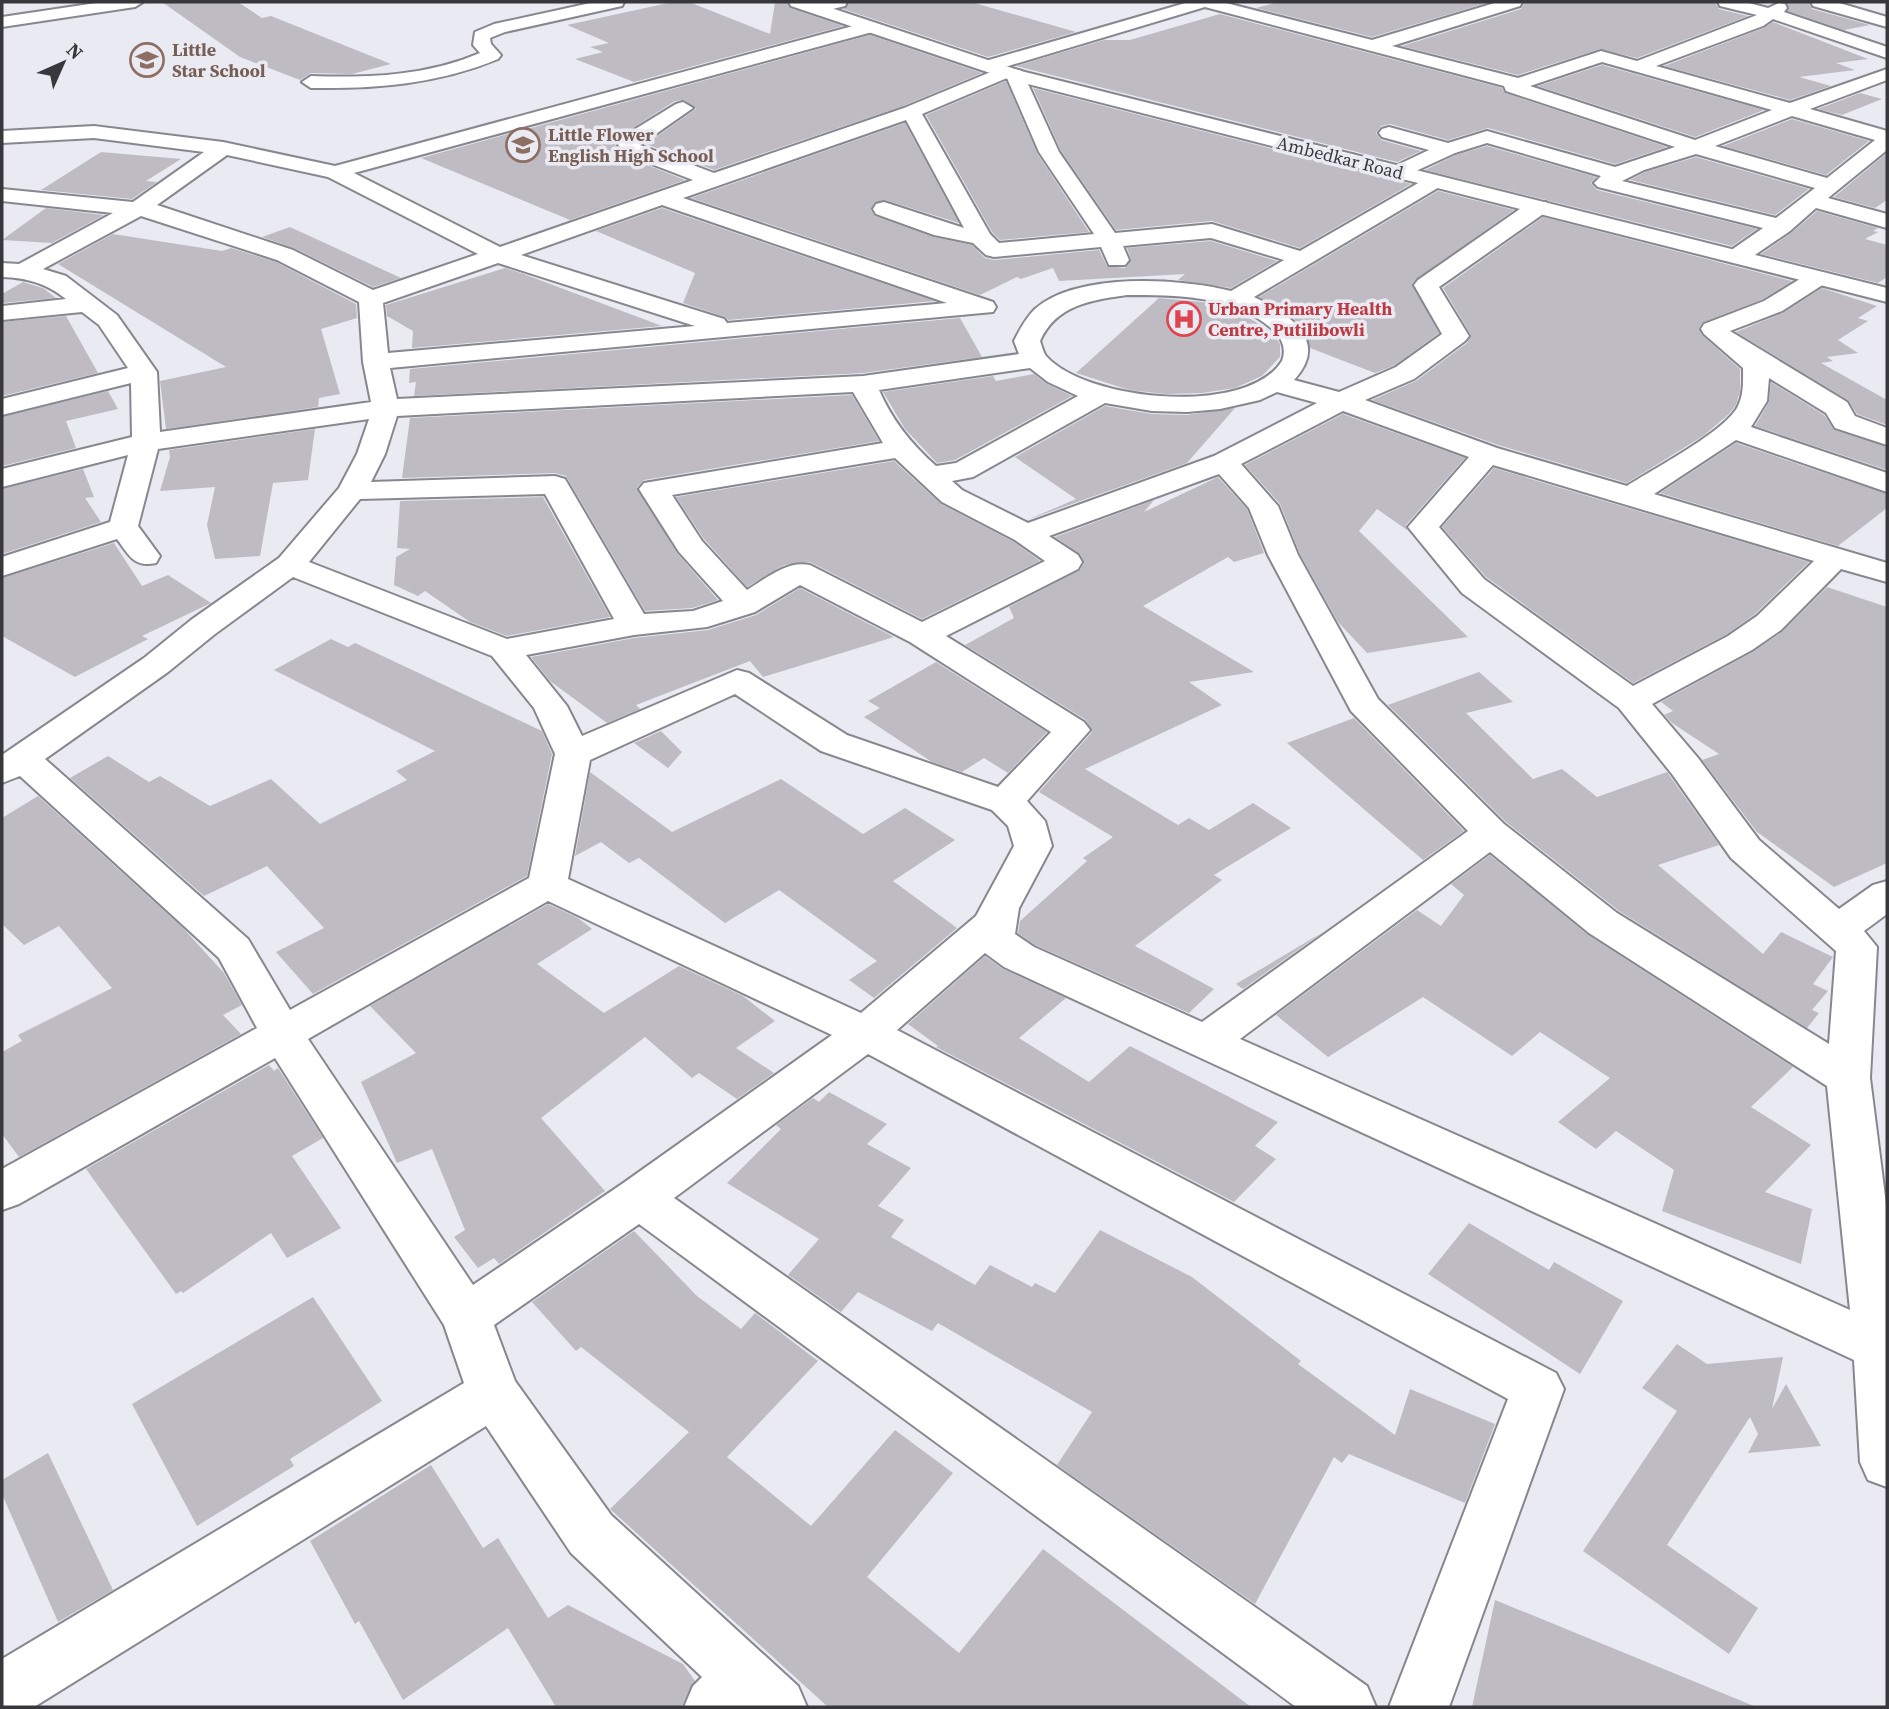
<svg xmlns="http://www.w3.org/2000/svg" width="1889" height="1709" viewBox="0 0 1889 1709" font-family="'Source Serif 4',serif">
  <rect width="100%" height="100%" fill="#eaeaf3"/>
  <path fill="#bfbbc3" d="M162,2H238L262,18L271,16L391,64L352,74L311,73L300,80L240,57Z
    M673,2H689L770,34L775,2H786L790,8L843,26L634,82L575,59L603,52L590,47L609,43L567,25Z
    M850,2H971L1076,32L988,57L843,9Z
    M1278,2H1490L1372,37L1256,8Z
    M1525,2H1715L1719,9L1748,16L1637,58L1600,49L1518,75L1402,46L1521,9Z
    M1786,2H1808L1812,9L1870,25L1844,30L1788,11Z
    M1220,14L1502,88L1505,93L1667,147L1615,164L1488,128L1448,140L1390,124L1381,126L1376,133L1381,140L1421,151L1397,162L1016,66L1104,40H1130Z
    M1773,22L1868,59L1836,63L1855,70L1799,77L1831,86L1790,100L1664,66L1764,28Z
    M870,35L982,73L903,106L714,170L646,144L696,109L684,100L675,101L631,129L615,145L627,157L685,180L570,220L421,158Z
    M1602,65L1764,110L1695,137L1538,86Z
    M1006,81L1037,153L1089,232L1000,240L992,232L926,115Z
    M1033,88L1411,184L1300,248L1212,221L1116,230L1061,151Z
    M1860,93L1882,99L1842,115L1818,109Z
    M1792,119L1869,141L1826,175L1723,146Z
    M905,123L959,223L885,200L874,203L871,210L875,216L933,237L972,245L985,258L994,260L1099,250L1107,266L1125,268L1131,259L1127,248L1211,241L1277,261L1231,288L1178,280L1185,274L1059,281L1053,268L1021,279L1017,277L980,295L691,198Z
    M1487,146L1596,177L1591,183L1597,190L1757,229L1732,246L1425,170L1456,155Z
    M101,152L181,159L146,181L157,182L132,199L41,190Z
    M1887,153V200L1875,208L1834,197Z
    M1696,157L1809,189L1775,215L1630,180L1645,172Z
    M1438,191L1514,210L1412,283L1439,333L1395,365L1375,373L1310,348L1303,329L1294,319L1259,297Z
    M46,208L104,215L52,243L2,240Z
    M662,208L935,301L728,320L725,317L683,303L695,273L596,231Z
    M1817,211L1878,228L1873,231L1878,232L1865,239L1887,245V277L1878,283L1761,254L1791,233Z
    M1543,217L1792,281L1763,299L1702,323L1699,328L1702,335L1740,369V391L1736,405L1729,414L1703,436L1627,483L1498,445L1372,400L1416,381L1467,343L1471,335L1443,288Z
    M290,227L401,278L373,287L294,248L262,237Z
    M113,234L222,251L231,248L276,262L356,304L357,318L321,329L340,394L319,398L318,407L166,429L160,381L226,367L58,264Z
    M505,268L521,273L662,326L412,348L413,331L387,316L386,305Z
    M23,282L43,288L56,298L2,303V294Z
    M1822,288L1877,306L1858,318L1868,321L1838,340L1858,353L1827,357L1833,361L1821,363L1887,400V425L1857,414L1848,400L1736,332L1783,313Z
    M1159,298L1202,302L1238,311L1273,333L1280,344V357L1262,376L1235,388L1202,393L1166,394L1129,390L1076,373Z
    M66,316L98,373L2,396V322Z
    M960,318L982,357L863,373L414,396L416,382L409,383L410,369Z
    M1034,374L1047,384L1072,396L955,460L937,463L905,429L883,392L993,376L996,381Z
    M1771,382L1824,415L1834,430L1887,447V470L1755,426L1769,402Z
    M108,391L118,409L66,421L76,448L2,466V417Z
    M852,395L879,441L644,480L637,487L677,553L718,600L692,608L645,611L566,476L555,473L402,478L410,418Z
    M1105,406L1152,414L1187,415L1235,408L1187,463L1027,520L1076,499L1015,457Z
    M1343,414L1465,458L1406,525L1407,530L1377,509L1359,531L1468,637L1367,653L1338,622L1300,554L1280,504L1245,465Z
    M315,429L308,480L273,483L260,556L215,559L207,525L215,487L160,491L170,457L169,450Z
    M1736,443L1887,494V508L1838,546L1660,493Z
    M894,461L941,504L1014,542L1040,561L922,619L810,562L784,565L747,587L704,539L676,497Z
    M1494,468L1809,562L1755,614L1727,634L1633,683L1486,577L1442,527Z
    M83,469L94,497L85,498L101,522L2,554V489Z
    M1218,477L1247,509L1264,553L1234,562L1228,557L1143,606L1254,672L1189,682L1222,705L1085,769L1178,825L1189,818L1209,830L1253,803L1291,828L1214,875L1222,880L1135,946L1214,989L1189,1013L1035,945L1018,933L1020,921L1087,861L1083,858L1113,837L1039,792L1092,732L1086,720L965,645L1014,618L1009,607L1080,570L1084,563L1080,554L1055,537L1154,500L1144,512Z
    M543,497L610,617L507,636L470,622L425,591L418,596L394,585L396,557L410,549L397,548L400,501Z
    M114,543L142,586L168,575L211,603L142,636L148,639L75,677L2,636V578Z
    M1827,587L1887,607V863L1834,887L1757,832L1702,760L1719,754L1672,723L1664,715L1673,711L1661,702L1753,652L1782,632Z
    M800,588L894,637L763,677L750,661L636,705L640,709L607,723L550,681L531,657L634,638L708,630L756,615Z
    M331,639L348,647L355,643L542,731L552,754L527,876L313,994L276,952L324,928L267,866L204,896L70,778L108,756L149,782L160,776L210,806L271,779L320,824L407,780L396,771L435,751L274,670Z
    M936,662L1047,732L1008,773L984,758L962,772L932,762L864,717L880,708L868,701Z
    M1479,672L1513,702L1466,713L1533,779L1562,769L1597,797L1667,772L1719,845L1658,865L1763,954L1781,932L1833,957L1813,984L1828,991L1812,1010L1819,1013L1807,1028L1619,911L1506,822L1388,705Z
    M1354,718L1464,831L1423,860L1287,743Z
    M661,731L682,752L668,768L634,743Z
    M590,772L672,832L781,779L863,834L905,808L955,840L893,881L957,928L874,998L849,980L877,961L779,890L725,923L639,858L629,863L601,842L575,856Z
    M38,796L183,928L224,973L242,1005L223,1015L241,1034L19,1157L2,1134V1052L22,1041L18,1035L112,988L59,926L24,945L2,924V818Z
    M1490,855L1588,935L1793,1067L1751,1107L1811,1145L1765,1192L1812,1209L1801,1264L1662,1211L1674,1170L1616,1131L1596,1149L1558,1122L1610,1078L1540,1032L1512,1056L1423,997L1328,1057L1276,1015L1417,910L1441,926L1464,895L1451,884Z
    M548,904L578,918L592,929L537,964L604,1013L679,966L743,996L775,1021L736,1048L774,1073L737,1099L699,1073L692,1078L645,1037L541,1118L605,1191L499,1264L494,1258L478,1268L454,1237L465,1230L432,1149L397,1163L361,1082L416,1053L370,1006Z
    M1323,932L1243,989L1236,984Z
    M985,956L1003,969L1066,998L1019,1038L1089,1082L1130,1046L1278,1122L1255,1146L1276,1159L1234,1202L936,1047L938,1046L908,1024Z
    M269,1065L274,1071L278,1068L323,1138L292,1156L341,1228L287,1258L271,1233L183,1293L181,1291L176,1294L86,1169Z
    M829,1092L887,1124L867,1144L911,1168L878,1206L904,1220L891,1237L975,1285L990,1265L1032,1287L1035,1283L1055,1293L1100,1230L1192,1277L1301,1361L1298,1364L1395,1435L1410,1389L1495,1424L1465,1503L1349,1454L1342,1463L1334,1457L1255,1604L1057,1465L1092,1412L938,1323L932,1331L858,1292L841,1312L788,1275L819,1239L727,1183L781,1129L776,1125L813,1098L819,1102Z
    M1469,1223L1549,1270L1554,1262L1623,1301L1580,1374L1428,1274Z
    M634,1231L697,1296L741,1329L755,1313L818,1361L727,1457L811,1526L895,1430L953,1473L867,1577L959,1653L1043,1549L1251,1707H828L610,1509L689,1432L581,1347L576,1351L532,1302Z
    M313,1297L382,1401L290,1459L294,1466L197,1526L132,1404Z
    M1677,1344L1707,1364L1783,1357L1772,1409L1786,1384L1821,1446L1748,1453L1758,1434L1750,1417L1667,1545L1758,1608L1729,1654L1583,1551L1677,1411L1642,1388Z
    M48,1453L113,1590L58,1622L2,1494V1480Z
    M431,1465L483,1548L498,1538L548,1618L568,1605L683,1664L695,1681L681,1707H556L508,1628L403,1700L359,1621L355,1624L310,1541Z
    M1495,1600L1754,1706V1707H1472Z"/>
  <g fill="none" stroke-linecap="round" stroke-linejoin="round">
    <g stroke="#87878f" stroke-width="4">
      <path id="street" d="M103,2H143L135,7L2,27V17Z
        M595,2H624L622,6L505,32L490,38L491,44L501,55L498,59C438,84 376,89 311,88L302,82L311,76C369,78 426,76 480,53L473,45L475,32L494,24Z
        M821,2H847L845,6L816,13L808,8L810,4Z
        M1189,2H1222L1372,40L1498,2H1522L1520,6L1392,46L1518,78L1601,51L1637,61L1757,15L1720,6L1718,2H1745L1768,8L1779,3L1785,4L1787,8L1784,12L1887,47V58L1773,19L1763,26L1656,66L1790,103L1887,69V80L1810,109L1887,131V150L1828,198L1887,214V228L1816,208L1790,231L1746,261H1730L1726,256L1730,251L1763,228L1598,187L1594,183L1601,176L1487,143L1455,153L1405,176H1391L1388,172L1391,168L1429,150L1382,137L1379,133L1382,129L1389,127L1448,143L1487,131L1615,167L1675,147L1506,91L1504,86L1205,7L1005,67L1022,71L1024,75L1059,152L1115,233L1212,224L1300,251L1427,178H1441L1445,182L1441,186L1254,297C1290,314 1330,341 1294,380L1339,392L1396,367L1442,334L1414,285L1418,280L1530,202H1546L1549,207L1546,212L1439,287L1469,336L1465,341L1414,379L1365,400L1497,448L1627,486C1653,469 1726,431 1738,406C1744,394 1743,380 1743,368L1704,334L1701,329L1704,324L1764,301L1808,274H1824L1828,279L1824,284L1782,311L1730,331L1847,402L1855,416L1887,428V445L1835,428L1826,413L1769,378L1767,401L1751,427L1887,473V492L1736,440L1654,494L1887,563V582L1841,569L1781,630L1752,650L1652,704L1698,758L1759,840L1839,909L1873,885L1887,881V914L1864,931L1877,947L1870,1078L1887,1212V1487L1868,1480L1860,1462L1854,1360L1004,967L985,953L897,1030L1556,1373L1564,1389L1449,1707H1389L1508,1399L868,1054L674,1198L1367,1686L1376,1707H1296L639,1224L494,1325L515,1381L611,1515L798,1686L807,1707H684L693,1686L702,1677L571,1553L486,1426L34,1707H2V1659L464,1383L444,1325L275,1058L19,1204L2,1210V1169L257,1028L219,958L20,776L2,783V755L144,658L191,620L279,558L339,488L357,454L369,419L158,449L138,526L160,556L156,563C134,568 129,555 117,539L2,576V557L110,522L128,455L2,487V469L132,437L131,383L2,415V399L128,368L99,325L82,312L2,320V306L66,299C46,283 27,278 2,277V263L19,264L113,213L2,201V189L133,202L204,152L94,138L2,143V131L94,126L223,142L335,166L864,23H876L879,27L876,31L354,173L500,247L693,180L628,155L618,145L632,131L676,104L683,102L693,108L640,145L714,173L904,108L998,69L982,70L979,66L982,62ZM1602,62L1772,110L1695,140L1530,86ZM1007,78L1039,152L1094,234L999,243L990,234L922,114ZM1792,116L1875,140L1827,178L1715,146ZM906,120L964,228L884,202L876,204L873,209L876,214L934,235L973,243L986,255L994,257L1101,247L1109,265H1125L1129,260L1123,246L1211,238L1284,260L1231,291C1180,278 1077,272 1035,309C1026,318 1020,329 1014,341L1019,354L863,376L397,399L390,368L993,312L996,307L993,302L683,198ZM1696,154L1815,188L1776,218L1622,181L1644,170ZM227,155L328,177L478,254L373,290L293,250L157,205ZM662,205L947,303L727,323L724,319L521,255ZM141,216L277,260L359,302L363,362L371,402L160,432L157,372L117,315L66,276L43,269ZM498,263L695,326L388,353L383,303ZM1127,295C1176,295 1232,295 1271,328C1281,336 1287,348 1282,361C1247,417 1086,401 1046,356C1043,352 1042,346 1040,341C1056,305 1091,300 1127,295ZM1030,368L1048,382L1078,396L956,463L936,466C911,444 892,420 879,390ZM853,392L883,443L644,483L639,489L679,552L723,601L693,611L644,614L565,479L555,476L371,482L385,454L397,416ZM1277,392L1317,403L1214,456L1028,523L962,490L952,481L973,477L1105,403L1152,411L1187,412L1220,409L1260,400ZM1343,411L1469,457L1408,527L1462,593L1619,708L1672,774L1731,858L1836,951L1829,1044L1617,913L1504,824L1378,699L1298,555L1278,506L1241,464ZM895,458L942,502L1015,540L1045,561L922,622L810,565C787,560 767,578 747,590L702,541L672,495ZM1493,465L1814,561L1757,616L1728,636L1633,686L1484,579L1439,527ZM1219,474L1249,508L1268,555L1351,711L1468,831L1202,1022L1034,947L1015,934L1019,908L1052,846L1045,821L1027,801L1090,730L1084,722L946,636L1078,569L1082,562L1078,555L1049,536ZM545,494L614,619L507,639L309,562L360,499ZM293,577L492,656L534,708L555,754L529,878L290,1010L248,939L45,759L168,672L215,634ZM800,585L910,642L1051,732L998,787L847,735L749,673L737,670L582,736L567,706L526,655L634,635L707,627L755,612ZM735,694L821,751L992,810L1008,826L1014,846L976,916L861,1013L568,879L590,760ZM1490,852L1589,933L1827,1086L1850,1310L1240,1039ZM548,901L832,1035L622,1184L473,1285L308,1039Z
        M1811,2H1836L1887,17V27L1813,6Z"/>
    </g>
    <g stroke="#87878f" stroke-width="4">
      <path id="primary" d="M789,2H813L1021,71L1887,288V302L1008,79L791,6Z"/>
    </g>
    <use href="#street" fill="#fff" fill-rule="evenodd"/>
    <use href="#primary" fill="#fff" fill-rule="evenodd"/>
  </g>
  <defs>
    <g id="school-ring" transform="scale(1.75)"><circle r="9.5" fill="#eaeaf3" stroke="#8d6e63" stroke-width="1.5"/><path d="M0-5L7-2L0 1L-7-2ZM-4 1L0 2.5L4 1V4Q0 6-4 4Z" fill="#8d6e63"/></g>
    <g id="hospital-ring" transform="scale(1.75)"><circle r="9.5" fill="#eaeaf3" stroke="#e0444e" stroke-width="1.5"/><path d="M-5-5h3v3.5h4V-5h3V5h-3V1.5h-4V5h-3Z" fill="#e0444e"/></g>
  </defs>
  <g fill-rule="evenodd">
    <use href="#school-ring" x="147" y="60"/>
    <use href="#school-ring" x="523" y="145"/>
    <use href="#hospital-ring" x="1184" y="319"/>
  </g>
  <g text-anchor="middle" stroke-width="7" stroke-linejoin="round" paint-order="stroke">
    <g font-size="18" font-weight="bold" fill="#785e54" stroke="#eaeaf3" text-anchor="start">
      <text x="172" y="56">Little<tspan x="172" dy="21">Star School</tspan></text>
      <text x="548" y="141">Little Flower<tspan x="548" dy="21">English High School</tspan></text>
    </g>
    <g font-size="18" fill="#38383c" stroke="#eaeaf3">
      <text transform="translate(1340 158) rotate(14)" y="6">Ambedkar Road</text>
    </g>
    <g font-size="18" font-weight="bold" fill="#be3a42" stroke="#eaeaf3" text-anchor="start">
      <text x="1208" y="315">Urban Primary Health<tspan x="1208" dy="21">Centre, Putilibowli</tspan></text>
    </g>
  </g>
  <rect width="1889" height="1709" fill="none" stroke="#38383c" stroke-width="7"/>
  <g transform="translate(63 63) rotate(45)" stroke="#eaeaf3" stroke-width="5" paint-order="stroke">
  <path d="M0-5L12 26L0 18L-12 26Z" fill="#38383c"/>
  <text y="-10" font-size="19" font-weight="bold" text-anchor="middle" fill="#38383c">N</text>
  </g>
</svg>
